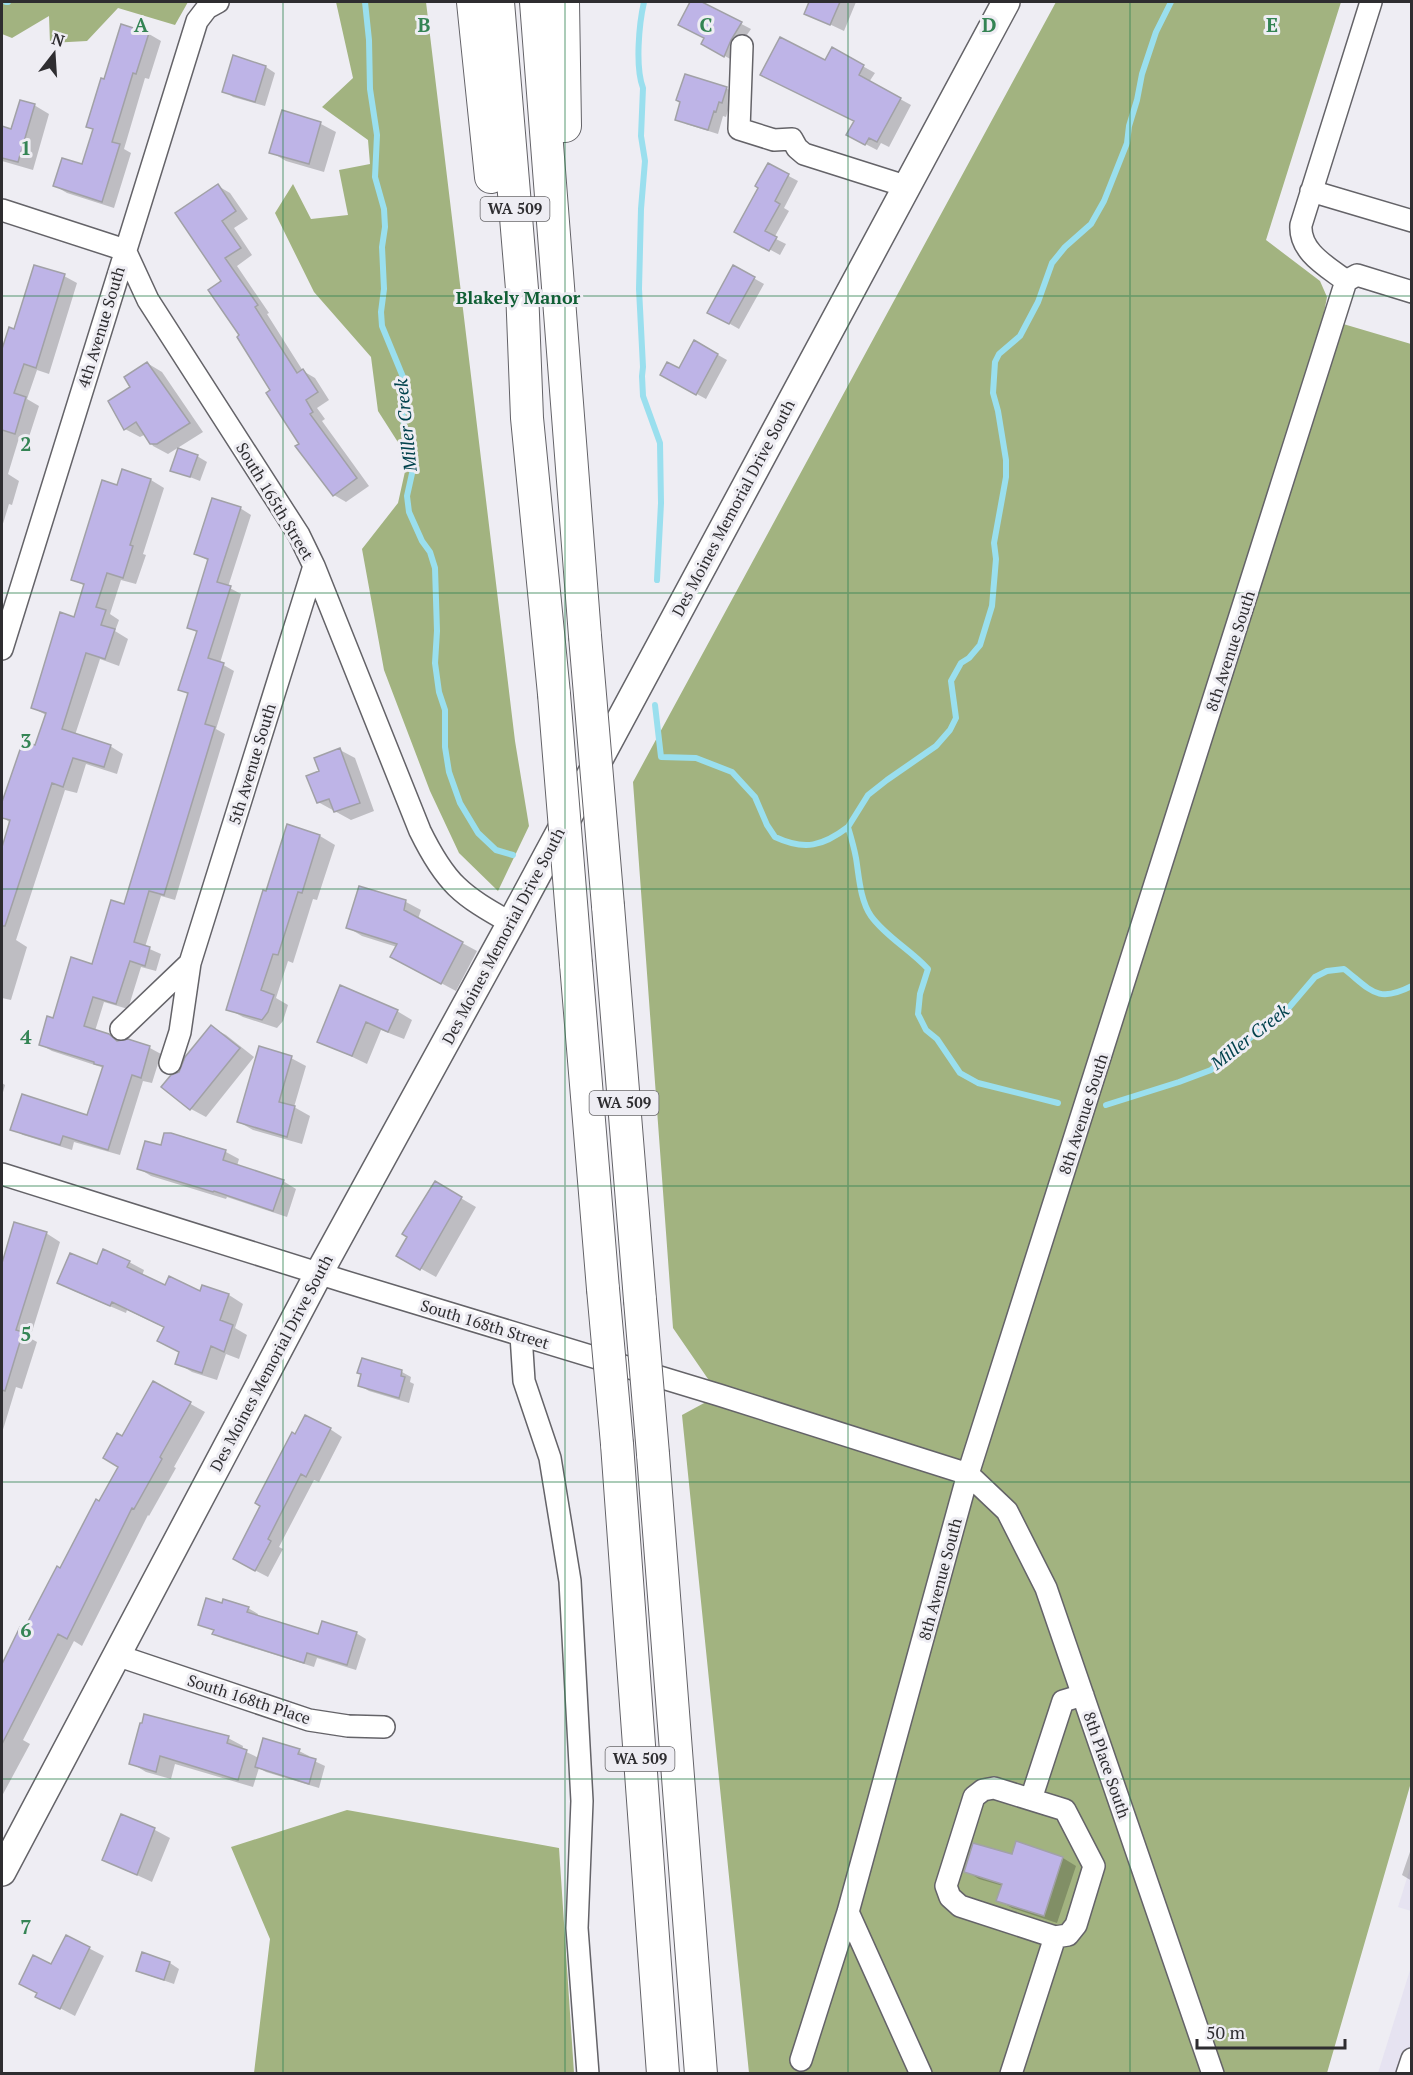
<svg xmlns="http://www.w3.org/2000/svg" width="1413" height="2075" viewBox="0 0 1413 2075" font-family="'PT Serif',serif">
  <rect width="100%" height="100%" fill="#eeedf3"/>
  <path fill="#e6e3f1" d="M1411,1865L1412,1911H1411L1398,1907Z
    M1411,1967V2073H1378Z"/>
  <path fill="#a2b380" d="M2,2H188L175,25L118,8L87,41L50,43L49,16L12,38L2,34Z
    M336,2H426L515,741L529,826L498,891L459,853L430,791L384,670L362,549L398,503L408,458L378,411L371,357L314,292L275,213L293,184L311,219L348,215L339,170L370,164L368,140L322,107L353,78Z
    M1056,2H1341L1266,240L1320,281L1327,297L1323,318L1411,344L1412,1779L1327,2073H749L682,1415L719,1395L673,1328L633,782Z
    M347,1810L559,1848L574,2073H254L270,1939L231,1847Z"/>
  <path fill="#0003" d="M692,2H699L751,29L740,45L734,61L712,49L705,38L680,24Z
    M811,2H810H856L844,31L806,13Z
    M149,34L161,41L149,79L145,78L124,149L131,153L114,208L67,193L55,186L83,166L94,130L88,126L105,81Z
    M832,49L875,73L869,82L911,105L889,147L881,143L877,150L848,135L856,121L826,62Z
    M234,57L266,67L275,73L265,106L233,97L224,91Z
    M726,88L736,94L732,108L729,107L726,117L723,116L718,134L686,124L677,119Z
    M34,105L49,114L33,170L2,161V128L12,131Z
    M283,112L321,124L336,132L324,172L286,161L271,152Z
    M768,165L798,181L784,208L789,211L774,238L786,244L780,255L736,231L760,187Z
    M218,186L230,193L248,219L234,228L252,255L237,266L269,313L267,314L303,371L315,378L329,400L317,408L325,419L322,421L369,486L346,502L334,495L301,444L241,336L223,281Z
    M734,267L764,284L739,329L709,312Z
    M64,276L77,283L49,374L37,370L27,399L39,406L28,440L19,438L8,474L19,481L12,505L9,504L2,527V380L3,374L2,373V354L10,329L15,331Z
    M695,342L727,360L706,399L662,375L680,370Z
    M147,363L162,372L203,432L168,454L153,446L146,434L140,437L125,429L132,387Z
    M197,456L207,462L200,481L172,470Z
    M122,471L151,480L164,488L143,554L146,555L136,584L121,580L110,614L119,620L115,631L128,639L119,666L100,659L75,735L110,746L123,754L117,774L86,764L77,793L65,790L16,940L27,947L11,1000L2,998V851L11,823L2,817V807L7,789L36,747L46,715L33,708L75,618L85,586L72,579L118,487Z
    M240,508L251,515L228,587L241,594L220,663L234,671L216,729L225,734L175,900L161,896L145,947L161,954L156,971L141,967L128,1009L104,1002L95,1031L109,1035L121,1042L128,1041L150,1048L161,1054L152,1083L143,1081L120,1155L74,1142L72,1150L23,1135L12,1129L88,1116L104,1068L52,1051L41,1045L54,1020L93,966L125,906L189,695L180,689L198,633L188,627L209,561L196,554Z
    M340,750L355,758L374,811L351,820L318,802L321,772Z
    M288,826L320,836L335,845L317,900L313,899L293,963L288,961L276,998L288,1005L283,1021L277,1028L243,1017L228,1009Z
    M360,887L406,902L421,910L418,919L477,951L456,991L407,965L397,947L362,936L347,927Z
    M341,987L397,1011L412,1020L404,1039L381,1030L367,1064L319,1041Z
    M211,1027L226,1035L254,1057L206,1117L191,1109L163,1087L180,1073Z
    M291,1058L306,1066L294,1107L310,1116L302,1144L253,1130L239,1122Z
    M2,1083L5,1085L2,1096Z
    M166,1133L226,1152L239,1159L237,1166L283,1181L296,1189L287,1217L227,1197L226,1199L151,1176L138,1168L162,1147Z
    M435,1183L476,1207L436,1277L398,1256Z
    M15,1224L46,1233L60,1242L30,1338L37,1342L22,1389L16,1387L2,1433V1268Z
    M129,1262L144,1270L142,1276L166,1287L229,1295L243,1304L235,1328L247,1335L239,1359L226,1354L217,1380L192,1372L177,1363L180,1353L165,1328L127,1310L126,1313L74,1291L59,1282L97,1266Z
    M363,1360L402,1372L411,1377L410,1382L414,1384L409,1403L369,1391L359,1385L363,1374Z
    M153,1383L205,1412L174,1467L176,1468L149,1516L148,1515L82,1646L74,1641L23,1740L30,1744L2,1796V1667L21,1630L24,1631L120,1466L123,1438Z
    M330,1429L342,1437L319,1482L314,1480L279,1547L283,1549L268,1577L247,1566L262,1505L296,1436Z
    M224,1601L248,1608L258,1614L257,1617L319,1636L356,1633L366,1639L356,1670L317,1658L314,1667L224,1639L214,1634L215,1631L200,1624L223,1605Z
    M228,1738L243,1746L242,1750L259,1758L299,1751L309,1756L308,1758L325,1766L319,1788L266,1772L259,1768L253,1787L175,1764L171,1779L146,1772L131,1763Z
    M122,1816L155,1830L170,1838L152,1882L104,1860Z
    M1017,1843L1063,1858L1076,1866L1057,1923L1012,1908L998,1900L1003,1886L979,1879L966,1871L1013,1856Z
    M1412,1846V1881L1402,1875Z
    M67,1937L104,1956L75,2016L52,2004V1966Z
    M170,1963L179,1969L174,1984L148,1975L138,1970Z"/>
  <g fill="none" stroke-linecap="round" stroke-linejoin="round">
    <path stroke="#9adfee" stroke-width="6" d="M6,2H8
      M365,2L369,40L370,89L377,135L375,177L384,209L385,227L382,247L384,289L381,312L382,326L403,377L405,393L402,409L404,426L411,448L413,469L407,496L409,512L422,541L430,552L435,568L437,631L435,663L439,692L445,710V747L449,772L460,803L478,833L496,850L513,855
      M644,2C639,24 635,67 643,88L641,136L645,161L641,209L639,289L643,367L642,376L643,396L660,443L661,503L657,580
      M655,705L661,757L696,758L732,772L755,797L767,825L775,837C805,851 823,846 848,827C851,837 854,847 856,858C859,876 860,900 871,916C886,937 911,950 928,969L920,994L918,1014L926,1030L937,1039L960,1073L978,1083L1058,1103
      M848,827L868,795L887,780L936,746L950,730L956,718L951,681L961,663L969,658L980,645L992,606L996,559L994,543L1006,477V460L998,411L993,393L995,362L999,354L1020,336L1038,302L1052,263L1065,247L1091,224L1104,201L1127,143L1129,126L1137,100L1142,74L1156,32L1171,2
      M1106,1105L1179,1082L1211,1070L1234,1050L1286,1011L1315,977L1327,971L1344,969C1371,990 1377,1004 1412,986"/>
  </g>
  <path fill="#beb4e7" stroke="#a1a1a6" stroke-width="1.5" d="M690,2H702L742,22L731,40L724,57L701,44L704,38L678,25Z
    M809,2H840L830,25L804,14Z
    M121,24L149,33L136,74L133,73L112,142L120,144L102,202L53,186L62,158L82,164L93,129L86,127L101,78L104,79Z
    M780,37L825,60L832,47L864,65L859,75L901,98L877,142L869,138L865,145L846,135L854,121L760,75Z
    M233,55L266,66L255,102L222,92Z
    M685,74L727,87L722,103L719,102L716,112L714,111L708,130L675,120L680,102L676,100Z
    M20,100L35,104L18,162L2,158V126L11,129Z
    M282,110L321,122L309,164L269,153Z
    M768,163L789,174L775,201L780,204L765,231L777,237L769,251L734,232L758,188L755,186Z
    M218,184L236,211L222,221L241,248L225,258L258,305L255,307L297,373L303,369L318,392L306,400L313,412L310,414L357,478L333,496L295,446L299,444L266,393L270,390L237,337L239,335L208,290L221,281L175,213Z
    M34,265L65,274L36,368L24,364L14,393L26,397L15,434L2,430V349L9,327L14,329Z
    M733,265L755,277L729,324L707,313Z
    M694,340L718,354L696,395L660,375L667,362L679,368Z
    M147,362L190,423L157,444H150L136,422L124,430L108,401L130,387L124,377Z
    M178,448L198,455L190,477L170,471Z
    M122,469L151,479L130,545L133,546L123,578L107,573L96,607L106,610L101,625L115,629L105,659L86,653L62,729L111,745L104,767L73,758L63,787L52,783L5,926H2V847L10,820L2,818V802L23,741L35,745L46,713L31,708L60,612L74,617L84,584L71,580L102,480L117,485Z
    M212,498L241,507L217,582L231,586L208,658L224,663L205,724L215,727L164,895L149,891L134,942L150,947L145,966L130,961L116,1004L93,997L84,1026L109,1034L117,1041L128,1039L150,1046L141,1078L132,1075L108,1150L63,1136L60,1145L10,1130L22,1094L87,1115L103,1066L94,1064V1062L39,1045L47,1016L53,1018L71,957L92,964L111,900L124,904L188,693L178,690L197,631L187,628L208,559L194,554Z
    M340,748L360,803L334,812L329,799L317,803L306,776L319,771L314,758Z
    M287,824L320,835L302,893L298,892L278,955L273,954L261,990L274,995L268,1012L262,1020L226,1010L263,890L266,891Z
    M359,886L406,900L404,910L463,942L441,984L390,957L397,944L346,928Z
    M340,985L398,1010L388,1032L366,1022L352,1056L317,1042Z
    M211,1025L240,1048L190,1110L161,1087L171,1075L179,1072L185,1057Z
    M259,1046L292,1056L279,1102L295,1106L287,1137L237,1122Z
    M164,1133H171L226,1150L223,1160L284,1180L273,1211L214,1191L213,1192L137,1169L145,1141L161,1145Z
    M435,1181L462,1197L420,1270L396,1256L407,1237L402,1234Z
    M14,1222L47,1232L16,1330L23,1332L5,1391L2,1390V1263Z
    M103,1249L130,1261L127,1267L165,1285L169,1276L200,1291L202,1285L229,1294L220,1320L233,1325L224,1352L211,1346L202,1373L175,1364L179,1352L157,1341L164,1327L112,1302L110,1306L57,1283L70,1253L97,1264Z
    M362,1358L402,1370L401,1376L405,1377L399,1398L358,1386L361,1374L357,1373Z
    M153,1381L191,1402L160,1457L162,1459L134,1509L132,1508L67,1639L58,1634L2,1744V1664L20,1627L24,1629L57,1566L60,1568L96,1499L99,1501L118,1467L103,1458L117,1433L122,1436Z
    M305,1415L331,1428L306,1477L301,1474L268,1539L271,1541L255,1571L233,1559L260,1506L255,1503L292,1432L295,1434Z
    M206,1598L222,1603L223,1599L249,1607L247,1612L318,1634L322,1621L357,1632L347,1665L307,1653L304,1663L212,1634L214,1630L198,1625Z
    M144,1714L229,1736L227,1743L247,1750L238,1780L160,1756L156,1772L129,1764L140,1723H142Z
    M263,1738L300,1749L298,1754L316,1759L309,1784L255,1767Z
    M121,1814L155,1828L137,1875L102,1860Z
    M1016,1841L1063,1857L1044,1916L996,1901L1002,1884L964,1872L973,1843L1012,1854Z
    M66,1935L90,1947L60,2009L35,1997L37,1993L19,1984L33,1955L51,1964Z
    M142,1952L170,1962L164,1980L136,1971Z"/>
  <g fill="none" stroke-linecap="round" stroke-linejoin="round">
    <g stroke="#646368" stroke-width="24">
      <path id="minor" d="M742,46L739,129L774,140L792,139L797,148L804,154L905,186
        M1311,191L1412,221
        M2,210L125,250L148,300L299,535L314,566L420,831C446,884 461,895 511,923
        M1346,281L1357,275L1412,292
        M2,649L197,21L207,8L218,2
        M190,963L314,566
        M121,1029L190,963L180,1032L170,1063
        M2,1174L343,1281L719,1395L968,1474L1007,1511L1046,1588L1213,2074
        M521,1335L524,1381L550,1458L570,1581L582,1801L577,1928L588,2074
        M116,1655L309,1720L348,1726L384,1727
        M994,1788L1065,1810L1094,1866L1076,1925L1068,1935L1055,1937L960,1906L950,1897L946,1886L974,1797L983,1790Z
        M1031,1799L1063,1701L1083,1695
        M848,1912L921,2074
        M801,2060L848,1912L968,1474L1346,281C1328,267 1299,252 1301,225L1371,2
        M1011,2074L1055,1937
        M1407,2074L1412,2059"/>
    </g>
    <g stroke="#646368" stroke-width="30">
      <path id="major" d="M2,1872L319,1273L511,923L1006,2"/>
    </g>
    <g stroke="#646368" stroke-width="34">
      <path id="highway" d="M473,2L491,177
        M498,2L522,289L527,418L554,694
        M536,2L585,636
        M563,2L565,126
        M608,906L640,1300
        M576,964L603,1289
        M617,1444L663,2074
        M653,1454L701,2074"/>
    </g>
    <use href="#minor" stroke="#fff" stroke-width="21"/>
    <use href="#major" stroke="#fff" stroke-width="27"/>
    <use href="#highway" stroke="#fff" stroke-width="32"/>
    <g stroke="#646368" stroke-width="34" stroke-linecap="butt">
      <path id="highway-bridge" d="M585,636L608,906
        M554,694L576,964
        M603,1289L617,1444
        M640,1300L653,1454"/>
    </g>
    <use href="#highway-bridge" stroke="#fff" stroke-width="32"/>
  </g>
  <path fill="none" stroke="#348454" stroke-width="1.5" stroke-opacity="0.55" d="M283,2V2074M565,2V2074M848,2V2074M1130,2V2074M2,296H1412M2,593H1412M2,889H1412M2,1186H1412M2,1482H1412M2,1779H1412"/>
  <g text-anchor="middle" stroke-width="6" stroke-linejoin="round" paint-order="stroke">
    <g fill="#eeedf3" stroke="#68676a" stroke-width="1.5">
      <rect x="480.5" y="197" width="69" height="24" rx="4.5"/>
      <rect x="589.5" y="1091" width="69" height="24" rx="4.5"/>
      <rect x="605.5" y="1747" width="69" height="24" rx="4.5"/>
    </g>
    <g font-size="15" font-weight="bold" fill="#2e2d30">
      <text x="515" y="214">WA 509</text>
      <text x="624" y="1108">WA 509</text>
      <text x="640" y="1764">WA 509</text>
    </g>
    <g font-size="16" fill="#2e2d30" stroke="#eeedf3">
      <text transform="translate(101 327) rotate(-73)" y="6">4th Avenue South</text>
      <text transform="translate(275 501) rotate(59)" y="6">South 165th Street</text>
      <text transform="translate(733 508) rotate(-62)" y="6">Des Moines Memorial Drive South</text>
      <text transform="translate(1230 651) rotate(-72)" y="6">8th Avenue South</text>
      <text transform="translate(252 764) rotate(-73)" y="6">5th Avenue South</text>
      <text transform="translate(503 936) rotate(-62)" y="6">Des Moines Memorial Drive South</text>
      <text transform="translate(1083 1114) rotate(-72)" y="6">8th Avenue South</text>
      <text transform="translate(485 1324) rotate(17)" y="6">South 168th Street</text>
      <text transform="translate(271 1363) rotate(-62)" y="6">Des Moines Memorial Drive South</text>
      <text transform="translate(940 1579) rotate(-75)" y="6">8th Avenue South</text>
      <text transform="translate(249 1699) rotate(18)" y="6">South 168th Place</text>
      <text transform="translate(1107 1765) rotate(71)" y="6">8th Place South</text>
    </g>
    <g font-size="18" font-weight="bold" fill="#105f35" stroke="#eeedf3">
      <text x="518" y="304">Blakely Manor</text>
    </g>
    <g font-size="18" font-style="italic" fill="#00414c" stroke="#eeedf3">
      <text transform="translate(406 425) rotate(-96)" y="6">Miller Creek</text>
      <text transform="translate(1250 1037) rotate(-38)" y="6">Miller Creek</text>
    </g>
  </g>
  <g font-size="20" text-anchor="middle" font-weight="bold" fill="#348454" stroke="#eeedf3" stroke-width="6" stroke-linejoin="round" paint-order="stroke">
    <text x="141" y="32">A</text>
    <text x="424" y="32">B</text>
    <text x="706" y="32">C</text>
    <text x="989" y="32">D</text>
    <text x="1272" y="32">E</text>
    <text x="26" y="155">1</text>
    <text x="26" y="451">2</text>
    <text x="26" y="748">3</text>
    <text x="26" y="1044">4</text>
    <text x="26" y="1341">5</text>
    <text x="26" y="1637">6</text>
    <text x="26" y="1934">7</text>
  </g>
  <rect width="1413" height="2075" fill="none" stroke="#2e2d30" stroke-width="6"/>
  <g transform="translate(54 54) rotate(17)" stroke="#eeedf3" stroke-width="4.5" paint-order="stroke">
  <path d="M0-4.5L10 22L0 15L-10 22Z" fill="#2e2d30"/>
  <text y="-9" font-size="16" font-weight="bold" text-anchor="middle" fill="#2e2d30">N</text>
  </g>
  <path d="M1197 2039v9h148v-9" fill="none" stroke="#2e2d30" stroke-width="3"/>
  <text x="1206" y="2039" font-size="18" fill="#2e2d30" stroke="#eeedf3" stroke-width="4.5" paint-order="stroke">50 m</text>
</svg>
